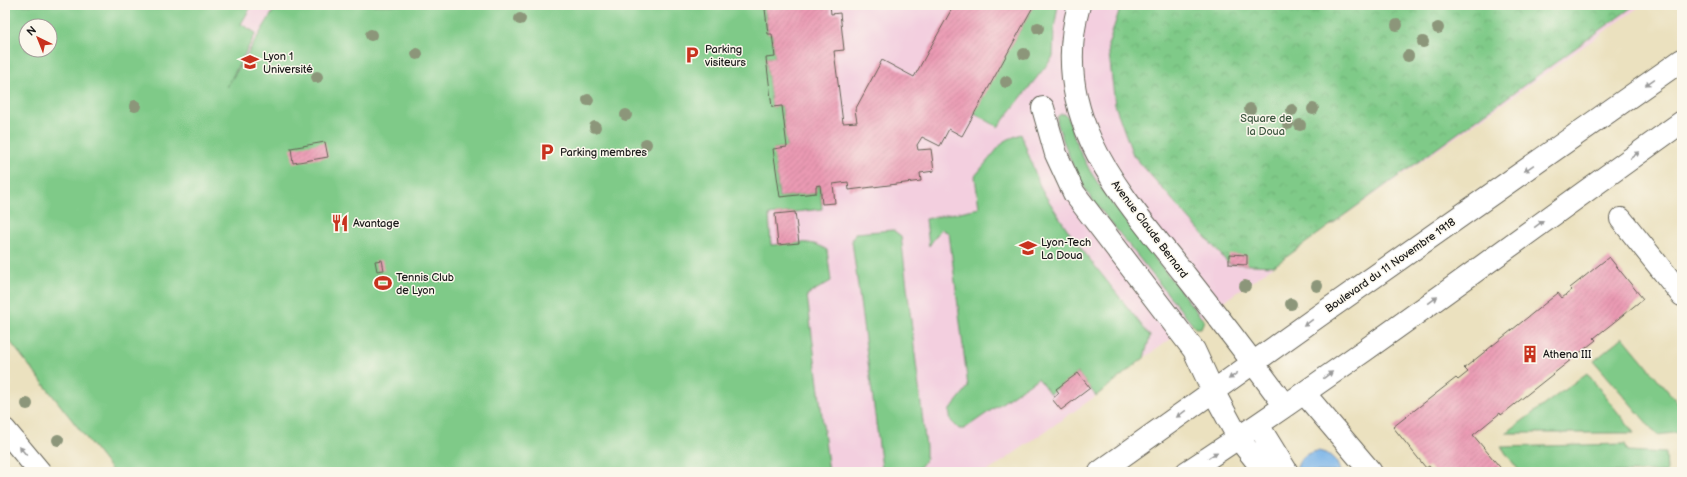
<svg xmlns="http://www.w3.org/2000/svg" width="1687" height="477" viewBox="0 0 1687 477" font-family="'Balsamiq Sans',sans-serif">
  <defs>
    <pattern id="park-crowns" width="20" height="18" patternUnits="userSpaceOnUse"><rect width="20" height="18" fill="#7fca88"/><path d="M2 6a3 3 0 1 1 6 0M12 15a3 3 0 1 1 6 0" fill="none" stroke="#6dad75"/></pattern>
    <pattern id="building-hatch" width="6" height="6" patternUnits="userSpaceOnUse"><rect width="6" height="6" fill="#ea9ab3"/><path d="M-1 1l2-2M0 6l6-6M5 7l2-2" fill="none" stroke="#c88499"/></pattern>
  </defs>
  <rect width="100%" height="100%" fill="#fbf7ec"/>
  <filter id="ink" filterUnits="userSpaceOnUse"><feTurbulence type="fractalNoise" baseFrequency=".025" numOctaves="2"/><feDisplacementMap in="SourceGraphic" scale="8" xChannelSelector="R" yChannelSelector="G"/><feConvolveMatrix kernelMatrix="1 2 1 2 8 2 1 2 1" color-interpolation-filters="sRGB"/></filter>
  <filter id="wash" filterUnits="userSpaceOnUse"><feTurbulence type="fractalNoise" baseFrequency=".012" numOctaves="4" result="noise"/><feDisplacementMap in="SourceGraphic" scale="16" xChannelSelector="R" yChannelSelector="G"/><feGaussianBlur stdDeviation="0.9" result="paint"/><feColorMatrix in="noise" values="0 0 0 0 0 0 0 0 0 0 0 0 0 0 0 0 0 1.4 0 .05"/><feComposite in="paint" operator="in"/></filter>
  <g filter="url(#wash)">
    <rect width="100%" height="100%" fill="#ebe1bf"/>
    <path fill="#f3cfdf" d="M71,5H1642L1144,358L1096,396L987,472H780L140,124Z"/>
    <path fill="#7fca88" stroke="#4e7352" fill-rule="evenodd" d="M5,5H252L241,24L256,33L227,87L277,5H764L768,34H772L775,57L766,58L772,107L782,106L787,147L774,149L779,197L816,193V186L820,185L822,209L769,215L771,245C791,244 810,238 827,250L831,281L807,295L829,472H113L5,335ZM26,26H50V50H26Z
      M1034,5H1058L1054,30L1053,57L998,127L974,113Z
      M1061,114H1065L1068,117L1077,145L1090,171L1107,197L1204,321L1201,328H1195L1088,194L1074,169L1063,140L1057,122V117Z
      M1021,134L1041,189L1073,238L1150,336L1144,358L1096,396L1078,373L1050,394L1038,378L964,429H959L951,421L949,411L968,387L949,233L941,229L929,246L926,219L979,208L975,176L1004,141Z
      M893,230L901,236L926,447V459C924,462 922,465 920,467C911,474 890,474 882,468L852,241L855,233Z
      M1623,337L1681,407L1682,406V432L1657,435L1594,361Z
      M1587,373L1634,433H1506Z
      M1625,444L1628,451L1666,453L1667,472H1520L1501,447Z"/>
    <path fill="url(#park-crowns)" stroke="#4e7352" d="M1121,5H1635L1274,266L1229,264L1133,155L1115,105L1108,45Z"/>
    <path fill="#77b2e8" stroke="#4a6782" d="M1318,451C1330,453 1338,460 1340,472H1296C1298,459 1306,452 1318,451Z"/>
    <g id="blocks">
      <path fill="url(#building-hatch)" d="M795,5H830L831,14L840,13L844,50L834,51L843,123L857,122L855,110L882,60L914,77L954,5H1034L962,136L949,129L940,146L922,137L917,145L918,150L931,149L934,171L920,173L921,181L849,190L848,182L833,184L835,203L822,204L820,185L816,186V193L780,197L773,149L787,147L782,106L772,107L766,58L775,57L772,34H768L765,9Z
        M325,142L328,157L293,163L291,148Z
        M795,212L799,243L778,245L775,214Z
        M1229,254L1247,255V265L1229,264Z
        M1609,257L1643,299L1594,338L1596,340L1505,412L1501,415L1500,413L1473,435L1504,472H1434L1429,466L1426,468L1393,427L1456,378L1458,380L1468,372L1464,368L1467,366L1558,293L1562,298L1572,290L1570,288Z
        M382,260L384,270L377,271L375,261Z
        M1078,373L1090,388L1061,410L1052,399L1059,393L1056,389Z"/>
    </g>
  </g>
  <g filter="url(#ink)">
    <use href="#blocks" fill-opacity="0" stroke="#646155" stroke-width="1"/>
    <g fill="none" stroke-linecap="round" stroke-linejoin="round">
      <g stroke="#646155" stroke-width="24">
        <path id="minor" d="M1079,5C1048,118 1121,194 1186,276C1220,319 1253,362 1285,406
          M1043,108L1056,154L1074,193L1194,350L1213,391L1239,439L1265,472
          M1621,219L1682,295
          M1304,393L1371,472
          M1258,425L1287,472
          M1100,472L1320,315L1682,60
          M1187,472C1356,361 1518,239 1682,122"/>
      </g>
      <g stroke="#646155" stroke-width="24">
        <path id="major" d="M5,430L40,472"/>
      </g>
      <use href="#minor" stroke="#fff" stroke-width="22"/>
      <use href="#major" stroke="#fff" stroke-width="22"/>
    </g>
    <g fill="#8c967a">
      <circle cx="520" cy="19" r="6"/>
      <circle cx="1397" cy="25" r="6"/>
      <circle cx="1038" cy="28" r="6"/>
      <circle cx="1438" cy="28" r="6"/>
      <circle cx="371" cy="35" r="6"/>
      <circle cx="1423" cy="42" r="6"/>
      <circle cx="417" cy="54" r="6"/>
      <circle cx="1024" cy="54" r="6"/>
      <circle cx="1408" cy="56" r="6"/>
      <circle cx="317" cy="77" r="6"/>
      <circle cx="1006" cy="82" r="6"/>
      <circle cx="588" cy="100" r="6"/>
      <circle cx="135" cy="106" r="6"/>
      <circle cx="1250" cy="109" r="6"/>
      <circle cx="1313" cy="109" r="6"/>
      <circle cx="1292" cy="110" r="6"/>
      <circle cx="626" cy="115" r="6"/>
      <circle cx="1288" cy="124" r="6"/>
      <circle cx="1300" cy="125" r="6"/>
      <circle cx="595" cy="127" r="6"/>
      <circle cx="646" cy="144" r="6"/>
      <circle cx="1245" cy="286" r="6"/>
      <circle cx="1317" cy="286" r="6"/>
      <circle cx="1291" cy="304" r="6"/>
      <circle cx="27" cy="404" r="6"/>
      <circle cx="58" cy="440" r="6"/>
    </g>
    <defs><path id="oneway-solid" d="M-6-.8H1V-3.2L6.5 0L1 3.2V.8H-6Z"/></defs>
    <g fill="#999">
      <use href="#oneway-solid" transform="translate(1650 82) rotate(145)"/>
      <use href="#oneway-solid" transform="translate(1635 155) rotate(-36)"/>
      <use href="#oneway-solid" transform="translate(1529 168) rotate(145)"/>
      <use href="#oneway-solid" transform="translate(1539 224) rotate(-36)"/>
      <use href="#oneway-solid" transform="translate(1433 300) rotate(-36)"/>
      <use href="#oneway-solid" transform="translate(1308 323) rotate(144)"/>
      <use href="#oneway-solid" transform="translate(1328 375) rotate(-36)"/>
      <use href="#oneway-solid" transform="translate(1233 376) rotate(144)"/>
      <use href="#oneway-solid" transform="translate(1181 414) rotate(144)"/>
      <use href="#oneway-solid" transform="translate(23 451) rotate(-130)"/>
      <use href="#oneway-solid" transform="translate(1213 455) rotate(-33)"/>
    </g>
  </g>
  <defs>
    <g id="parking-bare" transform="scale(1.38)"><path d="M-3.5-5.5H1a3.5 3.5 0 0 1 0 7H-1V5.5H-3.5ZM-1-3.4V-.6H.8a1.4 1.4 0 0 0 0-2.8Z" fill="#c8321e" stroke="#fbf7ec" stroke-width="2.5" paint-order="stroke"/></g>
    <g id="university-bare" transform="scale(1.38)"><path d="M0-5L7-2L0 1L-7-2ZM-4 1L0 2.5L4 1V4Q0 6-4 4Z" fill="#c8321e" stroke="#fbf7ec" stroke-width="2.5" paint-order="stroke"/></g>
    <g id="restaurant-bare" transform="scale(1.38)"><path d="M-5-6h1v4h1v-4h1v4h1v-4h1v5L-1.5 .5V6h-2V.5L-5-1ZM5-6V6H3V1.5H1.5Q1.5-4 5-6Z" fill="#c8321e" stroke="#fbf7ec" stroke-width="2.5" paint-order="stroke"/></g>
    <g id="stadium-bare" transform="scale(1.38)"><path d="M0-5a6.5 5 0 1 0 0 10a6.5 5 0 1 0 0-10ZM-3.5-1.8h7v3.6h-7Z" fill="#c8321e" stroke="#fbf7ec" stroke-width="2.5" paint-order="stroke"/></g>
    <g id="building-bare" transform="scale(1.38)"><path d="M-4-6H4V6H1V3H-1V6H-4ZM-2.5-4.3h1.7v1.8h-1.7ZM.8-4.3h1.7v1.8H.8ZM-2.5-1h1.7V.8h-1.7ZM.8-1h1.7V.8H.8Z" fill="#c8321e" stroke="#fbf7ec" stroke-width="2.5" paint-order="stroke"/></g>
  </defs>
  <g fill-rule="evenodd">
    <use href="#parking-bare" x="692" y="55"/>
    <use href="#university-bare" x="250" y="62"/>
    <use href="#parking-bare" x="547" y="152"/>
    <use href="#restaurant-bare" x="340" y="223"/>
    <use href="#university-bare" x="1028" y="248"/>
    <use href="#stadium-bare" x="383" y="283"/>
    <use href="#building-bare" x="1530" y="354"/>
  </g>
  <g text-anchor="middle" stroke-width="3" stroke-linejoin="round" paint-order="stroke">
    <g font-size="11" fill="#1c1c1c" stroke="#fbf7ec" text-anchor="start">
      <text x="705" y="53">Parking<tspan x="705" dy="13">visiteurs</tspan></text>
      <text x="263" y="60">Lyon 1<tspan x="263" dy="13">Université</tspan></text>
      <text x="560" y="156">Parking membres</text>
      <text x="353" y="227">Avantage</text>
      <text x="1041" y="246">Lyon-Tech<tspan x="1041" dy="13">La Doua</tspan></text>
      <text x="396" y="281">Tennis Club<tspan x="396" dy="13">de Lyon</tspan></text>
      <text x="1543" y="358">Athena III</text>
    </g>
    <g font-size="11" fill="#3f5942" stroke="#fbf7ec">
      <text x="1266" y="122">Square de<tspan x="1266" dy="13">la Doua</tspan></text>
    </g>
    <g font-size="11" fill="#1c1c1c" stroke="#fbf7ec">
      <text transform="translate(1150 229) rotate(53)" y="4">Avenue Claude Bernard</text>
      <text transform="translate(1390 265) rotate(-35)" y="4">Boulevard du 11 Novembre 1918</text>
    </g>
  </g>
  <rect width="1687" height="477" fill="none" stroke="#fbf7ec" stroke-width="20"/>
  <g transform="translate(38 38) rotate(317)"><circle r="19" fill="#fbf7ec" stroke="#a29f99"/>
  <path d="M0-3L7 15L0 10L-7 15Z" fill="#c8321e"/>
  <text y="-6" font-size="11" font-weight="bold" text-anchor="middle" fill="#1c1c1c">N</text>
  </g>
</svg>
